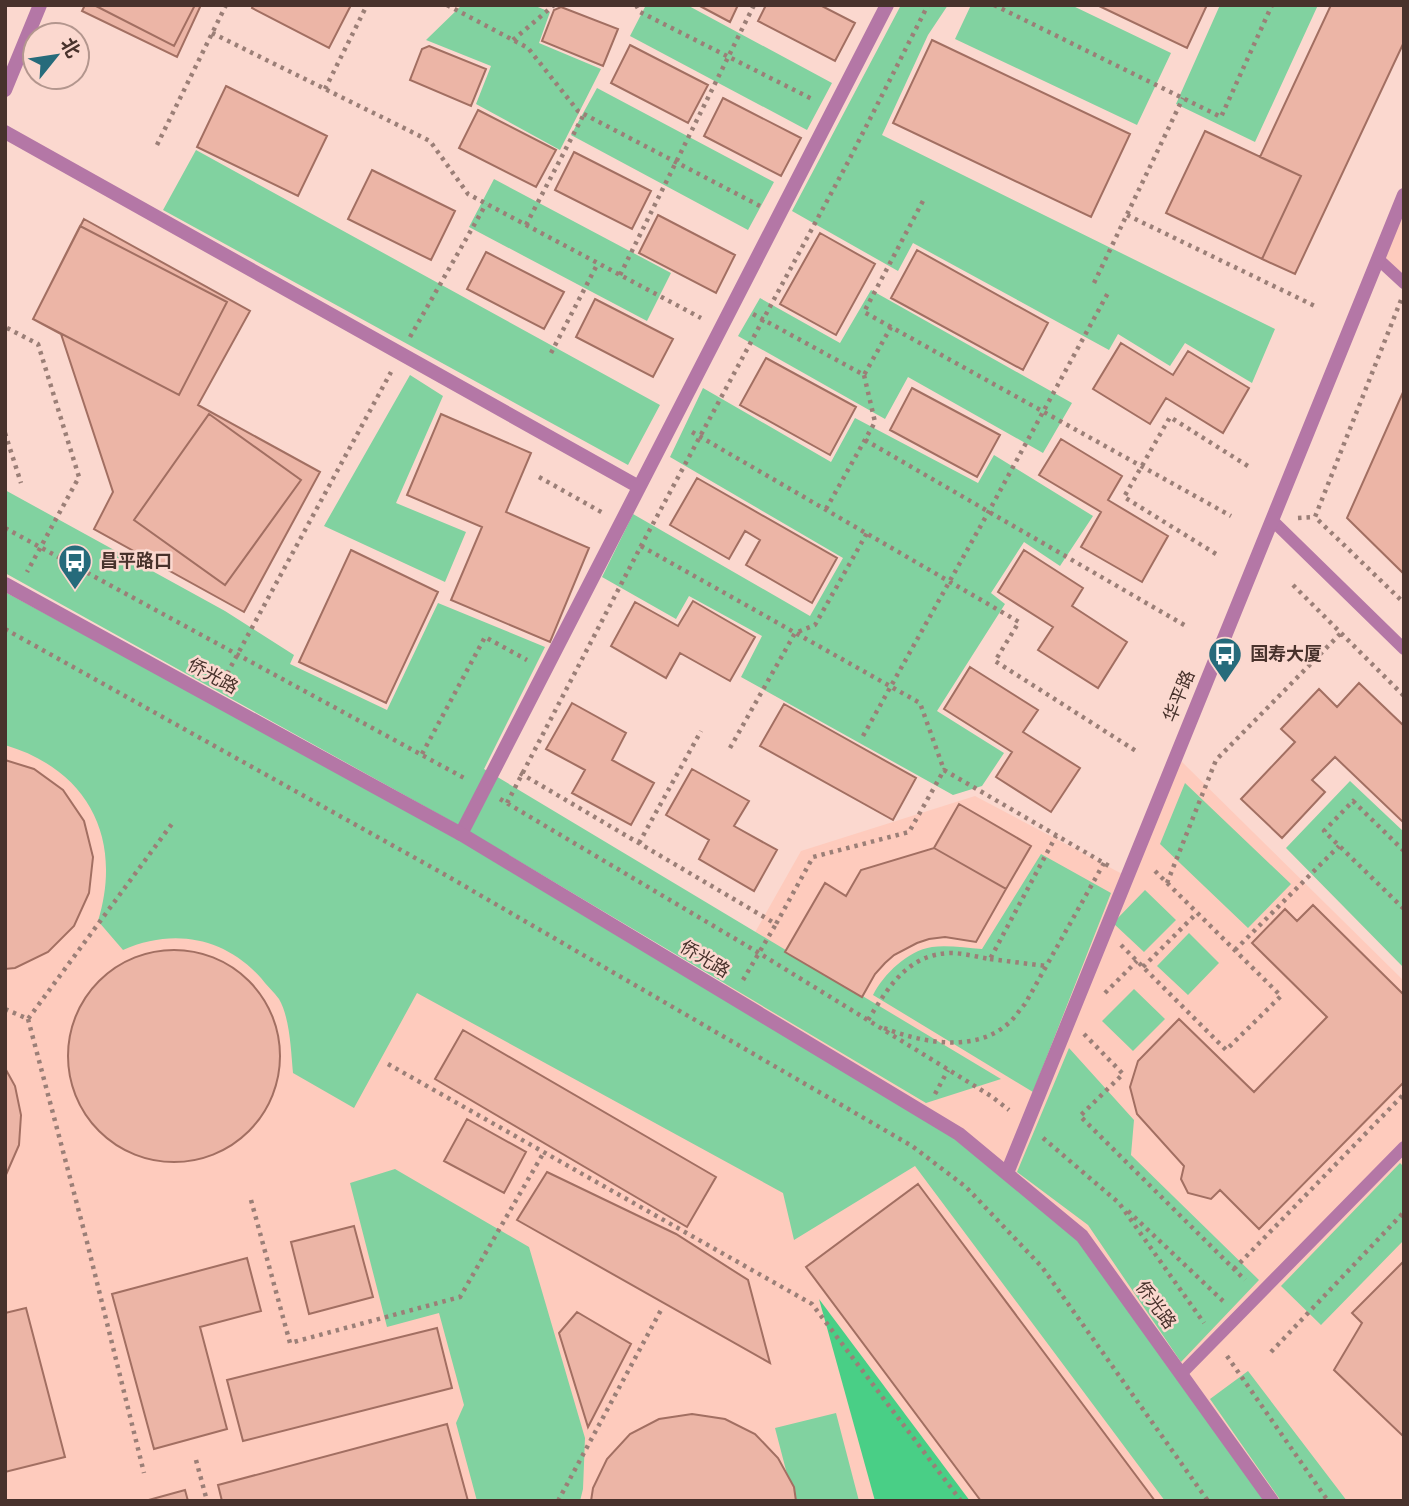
<svg xmlns="http://www.w3.org/2000/svg" width="1409" height="1506" viewBox="0 0 1409 1506" font-family="'Roboto Serif','Noto Sans SC',serif">
  <rect width="100%" height="100%" fill="#fbd8cf"/>
  <path fill="#fecbbd" d="M1404,199V281L1380,259Z
    M5,585L959,1135L1270,1501H5Z
    M1177,757L1404,981V1145L1182,1373L1009,1172Z
    M975,796L1126,876L1005,1170L723,989L801,851Z
    M1404,1156V1501H1275L1185,1374Z"/>
  <path fill="#81d2a0" d="M462,5H533L550,12L539,43L601,69L560,150L476,104L491,66L426,40Z
    M646,5H687L832,83L807,130L630,36Z
    M901,5H948L928,35L882,135L1275,329L1252,383L1185,343L1170,366L1118,334L1109,350L913,243L898,271L792,211Z
    M971,5H1071L1171,53L1137,125L955,39Z
    M1220,5H1318L1255,142L1176,104Z
    M597,88L774,182L748,230L571,135Z
    M196,150L660,405L628,465L163,210Z
    M494,179L671,273L647,321L469,227Z
    M871,290L1072,403L1043,453L908,377L885,419L738,336L760,298L840,343Z
    M410,375L443,396L396,503L466,532L445,582L324,526Z
    M703,388L831,462L855,418L978,483L994,455L1093,516L1060,566L1024,542L991,593L1005,604L937,711L1004,753L982,786L953,795L741,677L762,636L689,596L676,619L602,577L633,514L810,616L843,558L670,457Z
    M5,490L225,611L294,655L290,664L387,710L438,603L545,647L484,769L1001,1079L926,1103L451,821L5,573Z
    M5,592L459,836L955,1136L1079,1237L1265,1501H1165L915,1166L794,1240L783,1193L417,993L354,1108L293,1073C291,1051 290,1018 279,999C274,992 266,985 261,978C224,937 173,928 123,950L98,921C123,839 89,770 5,745Z
    M1350,781L1404,832V968L1286,848Z
    M1185,783L1291,884L1248,928L1160,844Z
    M1041,854L1111,893L1033,1092L873,995C884,974 907,951 932,947C948,945 966,948 982,949Z
    M1145,890L1176,920L1144,952L1113,923Z
    M1189,933L1219,963L1188,995L1157,966Z
    M1134,989L1165,1019L1133,1051L1102,1021Z
    M1069,1048L1134,1120L1131,1155L1259,1280L1181,1362L1088,1225L1017,1172Z
    M1400,1163L1404,1167V1240L1321,1325L1281,1286Z
    M395,1169L529,1247L585,1438L583,1489L580,1501H477L456,1423L464,1405L439,1313L387,1327L350,1183Z
    M1248,1371L1347,1501H1281L1210,1399Z
    M836,1413L859,1501H794L775,1428Z"/>
  <path fill="#49cf86" d="M819,1299L970,1501H875Z"/>
  <path fill="#ecb5a6" stroke="#a26f62" stroke-width="2" d="M85,5H201L177,57L82,11Z
    M94,5H195L174,46Z
    M253,5H347L350,7L329,48L252,8Z
    M698,5H738L730,22Z
    M766,5H820L855,23L835,61L758,21Z
    M1097,5H1207L1187,48Z
    M1331,5H1404V42L1295,274L1262,259L1301,176L1260,157Z
    M561,7L618,29L603,66L542,41L554,10Z
    M932,40L1130,134L1091,217L893,123Z
    M630,45L708,85L688,123L611,83Z
    M429,46L486,69L471,106L410,80L422,49Z
    M226,86L327,136L298,196L197,147Z
    M723,98L801,138L781,176L704,136Z
    M478,110L556,150L536,187L459,148Z
    M1205,131L1301,176L1262,259L1166,213Z
    M574,152L651,191L632,229L555,190Z
    M372,170L455,211L431,260L348,219Z
    M658,215L735,255L716,293L639,253Z
    M84,219L250,311L198,405L320,472L244,612L94,529L113,492L61,334L33,319Z
    M80,226L227,302L179,395L33,319Z
    M820,233L875,264L836,335L780,304Z
    M917,250L1048,323L1023,370L891,298Z
    M486,252L564,292L544,329L467,289Z
    M595,299L673,339L653,377L576,337Z
    M1121,343L1173,375L1188,351L1249,388L1223,433L1166,398L1150,424L1093,389Z
    M766,358L856,407L830,455L740,405Z
    M912,388L1000,435L977,477L890,430Z
    M1404,390V574L1347,518Z
    M209,414L301,480L225,585L134,520Z
    M441,414L531,453L506,512L589,548L550,642L451,600L482,527L407,495Z
    M1061,439L1122,476L1108,500L1168,536L1142,582L1081,547L1101,512L1039,475Z
    M697,478L837,558L812,603L746,565L760,540L745,531L729,559L670,525Z
    M351,550L438,592L386,703L299,662Z
    M1024,550L1083,588L1072,606L1127,642L1098,688L1038,650L1053,627L998,592Z
    M693,601L755,637L730,681L680,653L666,678L611,646L635,602L678,626Z
    M970,667L1038,710L1023,732L1080,768L1051,812L996,777L1012,752L944,709Z
    M1359,683L1404,726V823L1335,757L1312,780L1325,792L1282,838L1241,799L1295,742L1281,729L1319,689L1337,707Z
    M572,703L626,733L612,760L654,783L631,825L572,793L585,770L546,749Z
    M784,704L916,778L893,820L760,746Z
    M5,760L34,769L63,790L84,821L93,857L89,893L74,926L48,952L15,968L5,969Z
    M692,769L749,801L734,826L777,850L754,891L699,859L709,840L666,815Z
    M959,804L1031,846L1006,889L934,848Z
    M934,848L1006,889L976,942L945,937L929,939L917,943L894,955L885,963L875,974L862,997L785,952L825,883L846,896L861,870Z
    M1313,905L1404,995V1082L1259,1229L1220,1190L1211,1199L1188,1193L1181,1179L1184,1166L1137,1114L1130,1087L1138,1061L1179,1019L1254,1092L1327,1017L1252,943L1285,909L1297,921Z
    M68 1056a106 106 0 1 1 212 0a106 106 0 1 1-212 0Z
    M463,1030L716,1177L687,1227L435,1079Z
    M5,1068L15,1086L21,1115L19,1145L5,1177Z
    M467,1119L526,1152L504,1193L444,1161Z
    M547,1172L676,1234L748,1280L770,1363L517,1220Z
    M918,1184L1155,1501H981L806,1267Z
    M354,1226L373,1297L309,1314L291,1242Z
    M247,1258L261,1311L200,1327L227,1429L154,1449L112,1294Z
    M1404,1261V1437L1334,1370L1362,1323L1352,1313Z
    M26,1308L65,1457L5,1472V1313Z
    M577,1312L631,1344L588,1427L559,1333Z
    M437,1328L452,1388L243,1441L227,1380Z
    M692,1414L725,1419L755,1434L778,1458L794,1487L796,1501H591L593,1488L607,1459L630,1434L659,1419Z
    M447,1424L468,1501H222L218,1485Z
    M185,1490L188,1501H145Z"/>
  <g fill="none" stroke-linecap="round" stroke-linejoin="round">
    <path stroke="#9b7f77" stroke-width="4.5" stroke-dasharray="3.5 5" stroke-linecap="butt" d="M447,5L528,48L578,111L760,206
      M636,5L640,12L814,100
      M994,5L1221,117L1272,5
      M212,33L430,141L468,194L701,318
      M513,40L554,5
      M325,89L367,5
      M157,145L226,5
      M1127,215L1317,307
      M526,225L584,114
      M620,275L754,5
      M1094,283L1183,98
      M1401,300L1315,517L1404,603
      M753,314L864,375L891,327L1231,516
      M891,327L864,312L924,199
      M7,328L38,344L79,477L27,572
      M410,337L486,204
      M551,353L598,263
      M692,432L1019,622L995,661L1136,751
      M5,433L21,483
      M865,440L1186,626
      M539,477L603,513
      M826,509L875,422L864,375
      M1298,518L1315,517
      M5,528L466,779
      M641,546L920,703L944,770
      M1216,554L1124,497L1170,417L1251,468
      M1293,585L1404,696
      M5,629L442,873L912,1146L966,1187L1042,1267L1208,1501
      M223,681L391,372
      M863,736L989,511L1109,291
      M730,748L795,633L815,625L867,533
      M422,754L485,637L527,660
      M520,773L776,924L813,857L909,832L944,770L1109,866
      M500,799L759,953L991,1096L1009,1110
      M507,803L641,546L848,162L928,5
      M639,843L701,731
      M1404,851L1353,801L1324,831L1404,909
      M1167,883L1216,760L1341,633
      M1121,945L1226,1050L1281,996L1152,868
      M1235,950L1339,846
      M990,959L1046,966
      M1143,967L1197,913
      M743,980L776,924
      M1105,993L1137,961
      M5,1009L28,1019L174,821
      M28,1019L87,1242L144,1473
      M868,1020C888,988 907,954 951,953C963,953 977,957 990,959L1056,836
      M884,1028C923,1043 977,1054 1011,1021C1016,1016 1020,1009 1025,1004L1104,863
      M1084,1034L1123,1074L1080,1116L1245,1280
      M388,1064L812,1304L961,1501
      M935,1094L948,1070
      M1043,1138L1119,1203L1204,1323
      M251,1200L290,1343L460,1297L544,1152
      M1128,1211L1223,1301
      M1234,1269L1404,1094
      M1271,1352L1404,1212
      M1227,1356L1328,1501
      M196,1460L207,1501
      M558,1501L661,1310"/>
    <path stroke="#b477a6" stroke-width="12" d="M1378,259L1404,283
      M1272,520L1404,649
      M1181,1374L1404,1147"/>
    <path stroke="#b477a6" stroke-width="14" d="M5,132L639,487
      M461,834L887,5"/>
    <path stroke="#b477a6" stroke-width="14" d="M5,90L40,5
      M5,584L461,834L959,1134L1082,1236L1272,1501
      M1007,1173L1404,195"/>
  </g>
  <defs>
    <g id="bus-pin" transform="scale(1.75)"><path d="M0 17L-7.5 6A9.5 9.5 0 1 1 7.5 6Z" fill="#266b7b" stroke="#fbd8cf"/><path d="M-5-6H5V4H4V6H2V4H-2V6H-4V4H-5ZM-3.5-4V0h7V-4ZM-3.5 1.2v1.5H-2V1.2ZM2 1.2v1.5H3.5V1.2Z" fill="#fff"/></g>
  </defs>
  <g fill-rule="evenodd">
    <use href="#bus-pin" x="75" y="561"/>
    <use href="#bus-pin" x="1225" y="654"/>
  </g>
  <g text-anchor="middle" stroke-width="5" stroke-linejoin="round" paint-order="stroke">
    <g font-size="18" font-weight="bold" fill="#48322c" stroke="#fbd8cf" text-anchor="start">
      <text x="100" y="567">昌平路口</text>
      <text x="1250" y="660">国寿大厦</text>
    </g>
    <g font-size="18" fill="#48322c" stroke="#fbd8cf">
      <text transform="translate(213 676) rotate(29)" y="6">侨光路</text>
      <text transform="translate(1179 696) rotate(-68)" y="6">华平路</text>
      <text transform="translate(705 959) rotate(31)" y="6">侨光路</text>
      <text transform="translate(1156 1305) rotate(54)" y="6">侨光路</text>
    </g>
  </g>
  <rect width="1409" height="1506" fill="none" stroke="#48322c" stroke-width="14"/>
  <g transform="translate(56 56) rotate(60)"><circle r="33" fill="#fbd8cf" stroke="#b3968e" stroke-width="2"/>
  <path d="M0-5L12 26L0 18L-12 26Z" fill="#266b7b"/>
  <text y="-10" font-size="19" font-weight="bold" text-anchor="middle" fill="#48322c">北</text>
  </g>
</svg>
